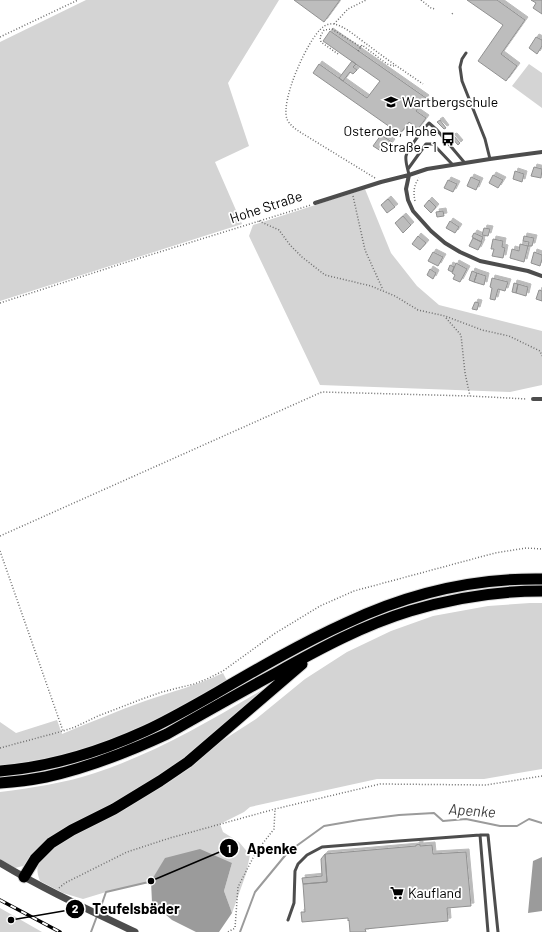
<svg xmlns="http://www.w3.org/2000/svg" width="542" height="932" viewBox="0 0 542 932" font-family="Barlow,sans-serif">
  <defs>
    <filter id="shadow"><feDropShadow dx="3" dy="-3" stdDeviation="0" flood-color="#0004"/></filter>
  </defs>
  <rect width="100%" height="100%" fill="#fff"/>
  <path fill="#d4d4d4" d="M86,0H279L228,83L249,146L215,162L242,224L0,301V42Z
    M529,64L542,73V108L512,86Z
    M365,189L391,253L417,286L439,305L542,331V385L510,392L320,385L249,236L253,225Z
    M530,603H542V769L484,779H377L250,807L244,812L220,824L223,832L239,842L250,855L246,874L232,913L224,891L232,863L166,858L151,881L106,892L83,899L63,893L40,881C33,863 41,859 53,847L191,765L217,744L256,719L305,679L347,652L391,631L433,616L488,606Z
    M223,673L227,681C177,709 127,737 72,753C49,760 24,763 0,766V722L16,733L57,720L62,734C89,723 117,711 145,701C171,692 198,685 223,673Z
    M272,684L206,744L27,865L15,868L0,859V792C32,788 65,783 95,773C159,752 215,718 272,684Z
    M0,908L42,932H0Z"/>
  <path fill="#9b9b9b" d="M200,849L232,863L224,891L232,913L219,932H196L172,920L152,903L151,881L165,858Z
    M542,857V911L528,913L533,861Z"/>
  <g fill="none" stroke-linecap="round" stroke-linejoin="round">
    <path stroke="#9b9b9b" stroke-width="2" d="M99,912L106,892L153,881
      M91,932L97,916
      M240,932L255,892L288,852L324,826L359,820L399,815L434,813L443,821L466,819L500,826H517L529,819L542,823"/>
  </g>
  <path fill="#bdbdbd" stroke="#919191" filter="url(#shadow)" d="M294,0H340L324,22Z
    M467,0H497L525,20L501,54L517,66L506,81L478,61L503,25Z
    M531,0H542V14L533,8L536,3Z
    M330,31L426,98L416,111L426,118L418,129L409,122L400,134L313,73L319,64L367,98L380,81L323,41Z
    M536,37L542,40V46L537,54L529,48Z
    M352,61L356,64L353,67L357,70L353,74L350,72L343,81L339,78Z
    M440,120L446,128L444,129L437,122Z
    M381,135L392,142L384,153L373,146Z
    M454,136L460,143L458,145L451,137Z
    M534,167L542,169L541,178L531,176Z
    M515,171L524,174L522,182L513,179Z
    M493,175L503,180L498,188L489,183Z
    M471,177L480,181L476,190L467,186Z
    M448,180L457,184L453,192L444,188Z
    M388,199L395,207L387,213L381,205Z
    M429,200L436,207L431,213L424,206Z
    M443,211L444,216L437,217L436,212Z
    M403,216L411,225L403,233L395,223Z
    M450,221L459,227L455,233L446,228Z
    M484,228L490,229L488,236L482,235Z
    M474,233L483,237L481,242L472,237Z
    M418,236L426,243L420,250L412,244Z
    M524,236L534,238L532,246H528L529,242L523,241Z
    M473,238L482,242L478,250L469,246Z
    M493,239L503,241L502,247L505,248L503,258L492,256L494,249H491Z
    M520,244L528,246L524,262L510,258L512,249L519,251Z
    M433,252L443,257L438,266L428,261Z
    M534,252L542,255V259L540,266L531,263Z
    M456,263L467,269L460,282L453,279L455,275L452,273Z
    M450,265L454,267L452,272L448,270Z
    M430,269L436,273L433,279L427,275Z
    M472,271L477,273L474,282L469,280Z
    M477,273L486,276L484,285L474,282Z
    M492,278L508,282L505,291L498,289L495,300L490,299L492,288L490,287Z
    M514,283L518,284L516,293L512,292Z
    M518,284L528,287L526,296L516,293Z
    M539,290L542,291V301L536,299Z
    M475,302L479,303L477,310L472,309Z
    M420,844V846L432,845L433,854L466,852L471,906L447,908L448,921L365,929L366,932H350L349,920L348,921V918L302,922L301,912H305L303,884L327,882L325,854L416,846V845Z
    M325,854L327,882L303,884L302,878L322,876L321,859Z"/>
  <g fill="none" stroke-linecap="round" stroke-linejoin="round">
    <g stroke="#dbdbdb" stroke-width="13">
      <path id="trunk" d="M0,771C50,767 99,752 145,731C169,720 193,706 216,693C259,668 302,643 346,623C407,594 475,578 542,579
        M0,783C15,782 31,780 46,777C88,768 128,752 167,734C204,713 241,692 278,672C321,648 364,625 410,611C453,598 497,591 542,591
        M24,877L35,859L51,843L72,830L114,809L160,781L188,762L302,664"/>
    </g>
    <path stroke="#6f6f6f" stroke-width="1.5" stroke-dasharray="1 2" stroke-linecap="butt" d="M421,0L431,8L435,9
      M452,14L454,12
      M334,24L348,9L366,0
      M0,37L78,0
      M358,51L362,45L387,64L394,66
      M338,54L321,42L320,37L324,30L332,29L361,47
      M375,178L300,132C295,129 289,124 287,119C280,101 308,38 323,27C325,25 331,23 334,24C345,26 359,39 368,45C386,59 404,71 423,84
      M353,196L365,250L383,290
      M415,201C413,192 414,185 419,178
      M259,221L279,230L290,245L302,257L325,275L371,286L395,296L418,310L445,316L482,330L509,336L540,351L542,356
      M0,303L124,263L311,205
      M446,318L461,335L465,373L470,396
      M0,536L322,392L470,396L527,399
      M0,551L63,731
      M0,748L63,731L75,727L98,716L142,699L162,692L194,684L207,679L223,671L274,634L320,606L354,591L495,553L526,548L542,549
      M59,888L65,883L127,852L170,838L275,809L380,784L486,785L542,776
      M228,932L235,928L238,887L256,852L274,829L275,809"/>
    <path stroke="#4d4d4d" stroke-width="3" d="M466,53L462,59L460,67L462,81L485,139L490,159
      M408,169L426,144H433L452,164
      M409,175C408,169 405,162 406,156C407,150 424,128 429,123L437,130L464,162
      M288,920L294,903L295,871L298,864L307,855L322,847L385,842L480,835
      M488,932L480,835H488L498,932"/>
    <path stroke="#4d4d4d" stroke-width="4" d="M409,175L406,189L408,200L413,211L431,231L445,243L460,252L480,261L528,271L542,276
      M315,203L381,182L409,175L427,169L490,159L542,152
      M533,399H542"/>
    <path stroke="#4d4d4d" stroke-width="7" d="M0,863C43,889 89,910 135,932"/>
    <use href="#trunk" stroke="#000" stroke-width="11"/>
    <g stroke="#000" stroke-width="3.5">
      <path id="rail" d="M0,900L60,932"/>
    </g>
    <use href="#rail" stroke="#fff" stroke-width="2" stroke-dasharray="6" stroke-linecap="butt"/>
  </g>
  <defs>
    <g id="school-bare" transform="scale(1.08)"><path d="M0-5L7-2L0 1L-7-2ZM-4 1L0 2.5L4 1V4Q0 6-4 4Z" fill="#000" stroke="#fff" stroke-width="2.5" paint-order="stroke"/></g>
    <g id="bus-bare" transform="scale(1.08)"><path d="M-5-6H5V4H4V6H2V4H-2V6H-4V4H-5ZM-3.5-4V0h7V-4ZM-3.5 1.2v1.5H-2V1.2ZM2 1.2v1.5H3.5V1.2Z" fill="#000" stroke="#fff" stroke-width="2.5" paint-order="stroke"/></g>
    <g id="supermarket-bare" transform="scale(1.08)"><path d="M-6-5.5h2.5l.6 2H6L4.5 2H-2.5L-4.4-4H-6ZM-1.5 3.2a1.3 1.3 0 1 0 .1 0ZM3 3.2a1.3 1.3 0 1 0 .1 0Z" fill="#000" stroke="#fff" stroke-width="2.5" paint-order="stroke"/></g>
  </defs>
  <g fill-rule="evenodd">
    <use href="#school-bare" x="391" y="102"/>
    <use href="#bus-bare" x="448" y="139"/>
    <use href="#supermarket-bare" x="397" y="893"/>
  </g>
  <g text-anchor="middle" stroke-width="3.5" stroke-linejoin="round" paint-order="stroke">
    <g font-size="14" fill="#000" stroke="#fff" text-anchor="start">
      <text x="402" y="107">Wartbergschule</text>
      <text x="437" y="136" text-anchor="end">Osterode, Hohe<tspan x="437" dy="16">Straße - 1</tspan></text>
      <text x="408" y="898">Kaufland</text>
    </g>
    <g font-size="14" fill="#000" stroke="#fff">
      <text transform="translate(266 207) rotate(-18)" y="5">Hohe Straße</text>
    </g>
    <g font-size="15" font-style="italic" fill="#3c3c3c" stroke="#fff">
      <text transform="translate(472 811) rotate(4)" y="5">Apenke</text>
    </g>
  </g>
  <path fill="none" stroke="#000" stroke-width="1.5" d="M151 881L229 848M11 920L75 909"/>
  <g fill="#000" stroke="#fff" stroke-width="1.5">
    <circle cx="151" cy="881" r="4"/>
    <circle cx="11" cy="920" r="4"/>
    <circle cx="229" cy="848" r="10"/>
    <circle cx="75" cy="909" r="10"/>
  </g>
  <g font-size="12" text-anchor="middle" font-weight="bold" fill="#fff">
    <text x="229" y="853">1</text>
    <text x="75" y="913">2</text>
  </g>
  <g font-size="15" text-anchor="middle" font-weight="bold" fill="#000" stroke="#fff" stroke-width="3.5" stroke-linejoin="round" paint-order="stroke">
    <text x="272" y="854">Apenke</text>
    <text x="136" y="914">Teufelsbäder</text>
  </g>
</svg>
